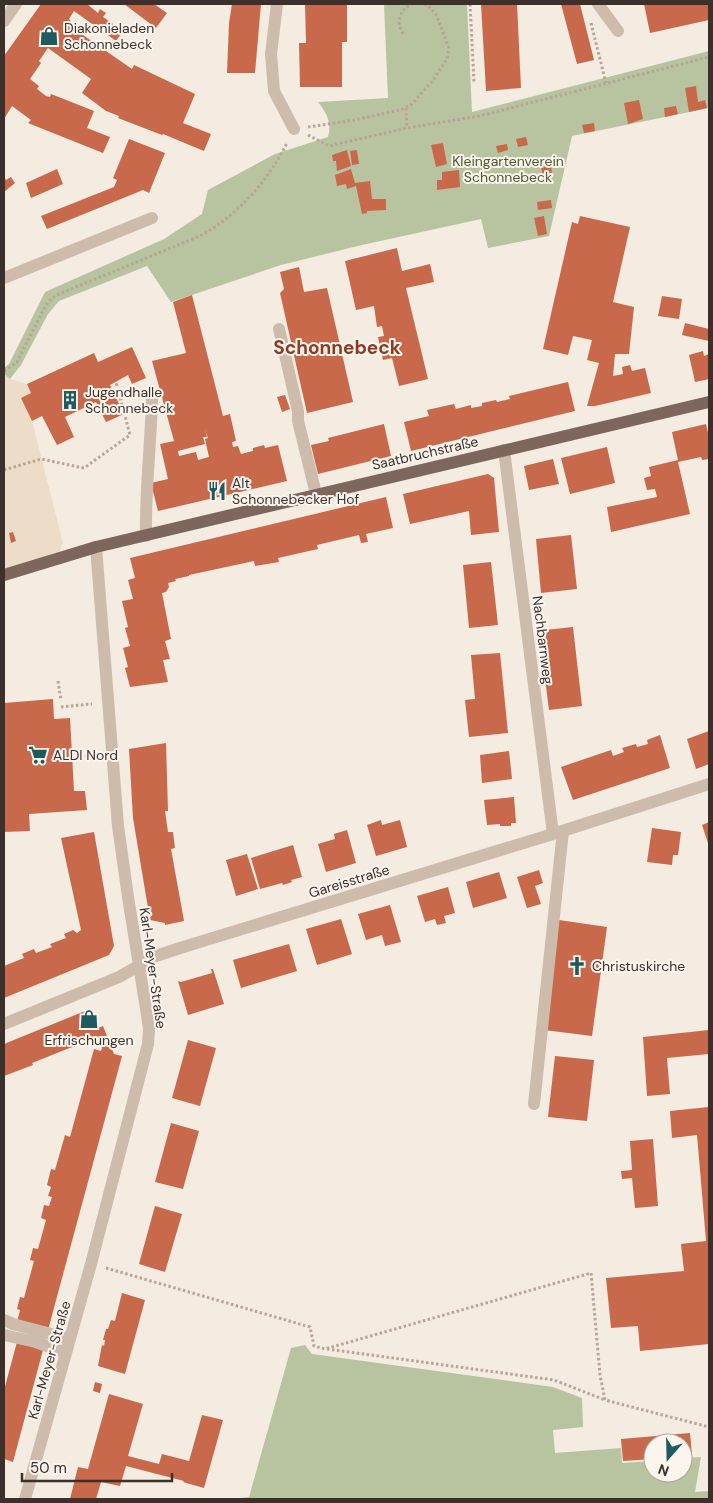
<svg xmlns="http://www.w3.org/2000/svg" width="713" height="1503" viewBox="0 0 713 1503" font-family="'DM Sans',sans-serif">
  <rect width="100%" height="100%" fill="#f4ebe1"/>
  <path fill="#b8c4a0" d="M384,4H467L472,112L709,51V108L572,136L549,236L488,248L481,219L362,245L281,265L171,302L147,266L59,301L48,314L21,365L10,379L4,374V368L9,364L45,292L164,239L202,214L208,190L275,154L328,137C332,122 327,114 318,102L388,98Z
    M305,1345L312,1354L553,1387L582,1398L583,1427L553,1430L555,1453L621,1448L622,1463L653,1461V1473H683V1458L701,1457L695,1492L709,1491V1499H232L249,1497L291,1348Z"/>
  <path fill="#ecdcc8" d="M4,374L10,379L27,384L31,393L21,398L32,421L63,543L56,560L4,575Z"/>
  <path fill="#c8694b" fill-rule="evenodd" d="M41,4H87L98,13L100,9L106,13L103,17L123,31L116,41L74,11L69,19L72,23L70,26L132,69L134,65L195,94L183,123L211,134L204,151L163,134L162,135L118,118L119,116L106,111L82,93L91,79L48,48L39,61L41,63L30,79L39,86L37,89L46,96L50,97L51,94L94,111L87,128L110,137L103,153L28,123L31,120L12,106L4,119V56Z
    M124,4H154L167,13L156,28Z
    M232,4H261L255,73H227L229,23Z
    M305,4H347V42H342V87H300L299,43H306Z
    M481,4H517L521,88L486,91Z
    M561,4H580L594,60L577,64Z
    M644,4H709V20L650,33Z
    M696,86L698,102L705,100L707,108L689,112L685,88Z
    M639,100L643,119L628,124L624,103Z
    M676,106L678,114L665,117L664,108Z
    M594,123L595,131L584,133L582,125Z
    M526,137L528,145L518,147L516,139Z
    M129,139L165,153L149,193L143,190L47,229L41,216L114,187L117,180L113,178Z
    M443,143L447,164L436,167L431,145Z
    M507,144L508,150L498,153L496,146Z
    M347,150L351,166L337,171L336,161H333L332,155Z
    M357,150L359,164L352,165L350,151Z
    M545,160V165L551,164L552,175L543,177L540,161Z
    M57,169L63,184L31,198L26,183Z
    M351,169L355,183L370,181L372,199H386V210L367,211V213L362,214L356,186L347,189L346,184L337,186L335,175Z
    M459,170L460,187L437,190V180H442V172Z
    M4,176L6,180L11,177L15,183L4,192Z
    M551,200L552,208L538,210L537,202Z
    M544,216L547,234L538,236L534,218Z
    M580,216L630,227L613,302L634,307L629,354H615L613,376L623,374L622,367L630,365L632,371L645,368L651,393L595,406H587L599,363L587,360L592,340L573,336L568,355L543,349L572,222L578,224Z
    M397,248L402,271L430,264L434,282L406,288L428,379L399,386L392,358L383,360L378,337L384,336L382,326L377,327L374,306L356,310L345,261Z
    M299,267L304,292L327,288L353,402L307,413L280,293L284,289L280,272Z
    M192,295L223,416L230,414L236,441L232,442L233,447L238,446L241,454L253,451V448L264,445L265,448L278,445L287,481L158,511L151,483L168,479L160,444L174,441L152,361L186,353L173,302ZM205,430L208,438L205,439L209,457L198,460L196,452L179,456L178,451L205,444L203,437H207Z
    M662,296L682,299L679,319L658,316Z
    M685,323L709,329V341L682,335Z
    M132,347L146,378L132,384L128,375L110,385L124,414L106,422L96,402L65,417L74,437L57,445L42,416L32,421L21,398L31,393L27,384L94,353L98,362Z
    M703,351L704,356L709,354V379L695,382L689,355Z
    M568,382L575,411L411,451L404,422L429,416L427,410L454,404L456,409L471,405V408L482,406V403L496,400L497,402L510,399L509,396Z
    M285,395L290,409L282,412L277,397Z
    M384,424L391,456L318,474L311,445L329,441L328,438Z
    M706,424L709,437V459L702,460L701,457L678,462L690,514L611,532L607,507L657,497L655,489L647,490L644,478L651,476L649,467L678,460L672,432Z
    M607,447L615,483L570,494L561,458Z
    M553,459L559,484L529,490L524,466Z
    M488,474L494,478L499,532L471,535L469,511L410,524L403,494Z
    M386,497L393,528L366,534L368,542L361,543L359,535L317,545L318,549L278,558L279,562L255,566L254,561L189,575V576L175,579L176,581L168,583L169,587L166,592L162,593L171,639L165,641L170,659L163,660L168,682L130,687L125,668L128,667L123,648L130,646L125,628L128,627L122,601L133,599L128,580L135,578L130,558Z
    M13,532L16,541L11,543L9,533Z
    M571,535L577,589L541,593L536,539Z
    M491,562L498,625L469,628L463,565Z
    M573,627L582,706L549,710L544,670L549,668L547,660L545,630Z
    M500,653L508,733L469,737L465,700L475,699L471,655Z
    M53,699L54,719L70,718L74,791H85L87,810L29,814L30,831L4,832V703Z
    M709,731V764L696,769L687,739Z
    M660,735L670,768L573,800L561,767L611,750L613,756L624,752L622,748L636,744L637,747L648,744L647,740Z
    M166,743L168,811H165L168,832H173L175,848L171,849L184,921L165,925V923L150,920L133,818L129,749Z
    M509,751L512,779L482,783L480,755Z
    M514,797L516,823H511V826H500V824L487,825L484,800Z
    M381,820L382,825L400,820L407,847L376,856L367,825Z
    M709,822V846L702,825Z
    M652,828L681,832L678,855H673L672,865L647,862Z
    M347,830L356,863L326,872L318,844L335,839L334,834Z
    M94,832L114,946L109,955L4,998V966L24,958L22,954L34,949L36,953L52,947L50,944L66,938L64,934L73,930L77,933L81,930L61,838Z
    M293,845L302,877L291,880L292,882L283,885L282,883L260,889L251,858Z
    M247,854L258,889L236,896L226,860Z
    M539,870L543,883L535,886L541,904L527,908L517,877Z
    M499,872L507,898L473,908L466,882Z
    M448,887L455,913L444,916L446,923L437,925L435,919L425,922L417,896Z
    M390,905L401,942L385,946L382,935L366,940L358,914Z
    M341,919L352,954L317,965L306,929Z
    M559,920L607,927L592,1036L544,1030Z
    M289,944L297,971L241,988L233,960Z
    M211,969H213L224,1004L188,1015L178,981L181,982L212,973Z
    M90,1009L98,1028L103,1026L114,1054L122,1056L48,1330L17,1322L20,1310L17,1309L20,1297L24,1298L34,1261L30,1260L33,1248L38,1249L46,1220L41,1218L44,1205L49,1206L52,1197L48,1196L51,1187L47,1185L51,1169L55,1170L65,1135L70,1137L94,1049L101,1051L102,1048L97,1037L32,1063L33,1065L4,1076V1044Z
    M709,1030V1054L667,1058L670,1094L647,1096L643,1037Z
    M188,1040L216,1048L200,1106L172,1098Z
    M555,1056L594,1060L587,1121L548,1117Z
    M709,1107V1344L640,1351L638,1326L611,1328L606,1278L684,1271L681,1244L706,1241L697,1135L672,1138L670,1111Z
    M171,1123L199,1131L183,1189L155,1182Z
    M653,1139L658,1206L635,1208L632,1178L622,1179L621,1171L632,1170L630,1141Z
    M155,1206L182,1214L165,1272L139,1264Z
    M122,1293L145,1300L125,1374L98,1366L102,1345L104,1346L105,1340H103L106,1329H108L111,1320L115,1321Z
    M17,1342L43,1350L13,1462L4,1459V1390Z
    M95,1382L102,1384L100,1393L93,1391Z
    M109,1394L143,1404L128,1456L159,1464L162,1454L189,1461L202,1415L223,1420L204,1488L183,1482L184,1481L126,1466L120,1486L101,1482L96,1499H70L78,1467L88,1469Z
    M690,1433L692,1455L683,1456V1443H653V1459L623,1461L621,1439Z"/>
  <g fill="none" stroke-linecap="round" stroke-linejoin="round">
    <path stroke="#b9a596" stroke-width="3" stroke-dasharray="2.5 2.5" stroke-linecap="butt" d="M470,4L474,82
      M591,23L606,83
      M403,34C396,21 399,12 411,4
      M406,108L407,128
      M308,127L355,120L403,109L412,104L434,79L447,59L449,49L437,16L431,8L424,4
      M308,135L329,146L407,128L479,116L709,57
      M4,371L17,362L46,305L52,298L59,294L200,236C238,215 267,182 287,143
      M4,470L41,459L84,468L130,435L116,382
      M58,681L61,700
      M61,707L92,704
      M80,757L96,755
      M106,1268L310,1327L314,1346L325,1349L591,1273L600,1375L605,1400L709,1427
      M327,1349L554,1380L605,1400"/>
    <path stroke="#cdbbac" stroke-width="12" d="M277,4L271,54L274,91L294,129
      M598,4L618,31
      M4,21L16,4
      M4,278L152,218
      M279,329L298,411V421L316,494
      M504,450L553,834
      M146,536C145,490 151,444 152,397
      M4,1024L119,977L156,956L180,948L553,834L709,784
      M534,1104L563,831
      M4,1320L13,1324L70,1339
      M4,1335L36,1342L66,1353
      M25,1499L91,1264L148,1044L149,1029L147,1015L128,897L118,826L96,547"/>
    <path stroke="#7d675c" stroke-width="12" d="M4,575L96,547L709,402"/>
  </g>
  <defs>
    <g id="shop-bare" transform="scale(1.5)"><path d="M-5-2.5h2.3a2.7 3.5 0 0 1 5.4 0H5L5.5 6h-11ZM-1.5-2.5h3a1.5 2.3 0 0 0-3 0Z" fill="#1f5a5e" stroke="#fbf5ee" stroke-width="2.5" paint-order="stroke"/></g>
    <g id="building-bare" transform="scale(1.5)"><path d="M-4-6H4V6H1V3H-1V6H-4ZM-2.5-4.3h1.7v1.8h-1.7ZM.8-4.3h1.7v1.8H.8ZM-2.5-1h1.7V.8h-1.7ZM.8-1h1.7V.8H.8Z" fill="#1f5a5e" stroke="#fbf5ee" stroke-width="2.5" paint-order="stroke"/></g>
    <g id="restaurant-bare" transform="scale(1.5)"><path d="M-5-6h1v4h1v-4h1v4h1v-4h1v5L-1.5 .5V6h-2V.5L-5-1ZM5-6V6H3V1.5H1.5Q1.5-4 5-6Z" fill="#1f5a5e" stroke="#fbf5ee" stroke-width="2.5" paint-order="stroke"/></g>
    <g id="supermarket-bare" transform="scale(1.5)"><path d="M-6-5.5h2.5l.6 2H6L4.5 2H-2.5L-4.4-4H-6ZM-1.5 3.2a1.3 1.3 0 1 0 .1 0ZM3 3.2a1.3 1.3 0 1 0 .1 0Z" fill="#1f5a5e" stroke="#fbf5ee" stroke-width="2.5" paint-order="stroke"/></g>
    <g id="church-bare" transform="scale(1.5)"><path d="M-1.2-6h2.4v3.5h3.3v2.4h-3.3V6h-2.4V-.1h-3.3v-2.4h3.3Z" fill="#1f5a5e" stroke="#fbf5ee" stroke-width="2.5" paint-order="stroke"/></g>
  </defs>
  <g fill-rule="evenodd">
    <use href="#shop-bare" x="49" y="36"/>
    <use href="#building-bare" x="70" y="400"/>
    <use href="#restaurant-bare" x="217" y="491"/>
    <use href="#supermarket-bare" x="38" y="755"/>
    <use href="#church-bare" x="577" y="966"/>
    <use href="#shop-bare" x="89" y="1019"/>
  </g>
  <g text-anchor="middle" stroke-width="4" stroke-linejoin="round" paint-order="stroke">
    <g font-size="14" fill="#3b302b" stroke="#fbf5ee" text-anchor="start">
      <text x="64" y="33">Diakonieladen<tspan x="64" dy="16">Schonnebeck</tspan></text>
      <text x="85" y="397">Jugendhalle<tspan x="85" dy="16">Schonnebeck</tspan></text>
      <text x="232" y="488">Alt<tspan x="232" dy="16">Schonnebecker Hof</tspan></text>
      <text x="53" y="760">ALDI Nord</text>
      <text x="592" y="971">Christuskirche</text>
      <text x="89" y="1045" text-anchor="middle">Erfrischungen</text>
    </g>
    <g font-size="14" fill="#4a5a2e" stroke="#fbf5ee">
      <text x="508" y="166">Kleingartenverein<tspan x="508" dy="16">Schonnebeck</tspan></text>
    </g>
    <g font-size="14" fill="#3b302b" stroke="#fbf5ee">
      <text transform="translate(425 453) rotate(-13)" y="5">Saatbruchstraße</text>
      <text transform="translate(543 640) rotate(83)" y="5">Nachbarnweg</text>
      <text transform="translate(349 881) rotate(-17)" y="5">Gareisstraße</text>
      <text transform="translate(153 968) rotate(82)" y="5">Karl-Meyer-Straße</text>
      <text transform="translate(49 1360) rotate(-74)" y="5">Karl-Meyer-Straße</text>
    </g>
    <g font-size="19" font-weight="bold" fill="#8c3b22" stroke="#fbf5ee">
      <text x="337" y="354">Schonnebeck</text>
    </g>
  </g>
  <rect width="713" height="1503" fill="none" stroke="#3b302b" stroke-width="10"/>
  <g transform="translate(668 1458) rotate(200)"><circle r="24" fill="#fbf5ee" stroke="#aea6a0"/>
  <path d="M0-4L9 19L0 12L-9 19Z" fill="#1f5a5e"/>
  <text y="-8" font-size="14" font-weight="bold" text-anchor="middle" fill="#3b302b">N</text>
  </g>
  <path d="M22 1473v8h150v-8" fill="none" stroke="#3b302b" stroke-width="2.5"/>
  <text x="30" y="1473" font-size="15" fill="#3b302b" stroke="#fbf5ee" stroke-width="4" paint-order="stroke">50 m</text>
</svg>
